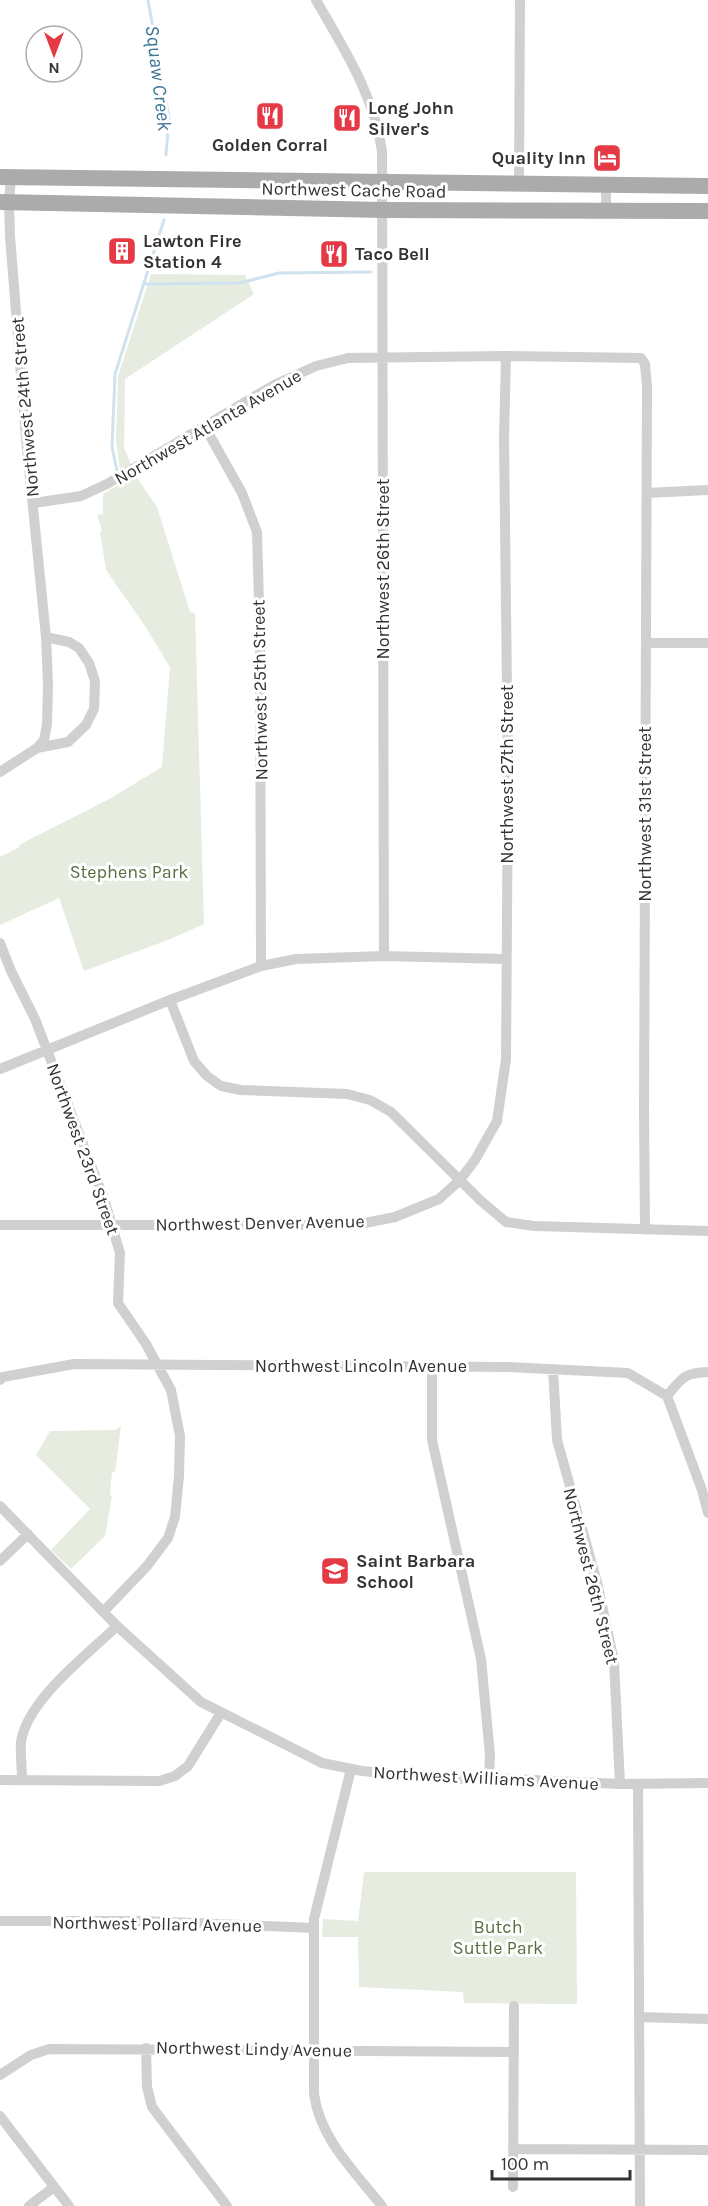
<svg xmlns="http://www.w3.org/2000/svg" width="708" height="2206" viewBox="0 0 708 2206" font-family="Karla,sans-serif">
  <rect width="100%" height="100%" fill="#fff"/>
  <path fill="#e6ecdf" d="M151,274L245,275L254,294L125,379L124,448L136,476L157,507L190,612L195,613L204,924L168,940L84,971L59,898L0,925V857L20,847L19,845L111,798L162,767L170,667L145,626L106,570L100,532L102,531L97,515L103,514V494L124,482L120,470L116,441L118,376Z
    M121,1426L115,1472H112L110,1495L112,1496L105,1536L71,1569L51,1550L90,1509L36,1455L50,1431L115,1430Z
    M364,1872H576L577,2004L464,2003L463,1992L359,1987L358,1937H322L323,1919L358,1921Z"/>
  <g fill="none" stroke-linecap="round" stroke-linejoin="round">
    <path stroke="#cfe2ee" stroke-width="3" d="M148,0L169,118L166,155
      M144,284L240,283L279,273L371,272
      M117,471L112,447L115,374L164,220"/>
    <path stroke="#d0d0d0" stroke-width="10" d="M316,0C344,49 374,95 382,151L384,956
      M11,177L9,203L10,236L26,438L46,637L48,686L47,724L44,740L37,748
      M519,185L520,0
      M606,186V211
      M205,427L242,493L257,532L260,640L261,966
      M647,493L708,490
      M34,503L81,496L107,484L274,385L316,366L348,358L506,356L641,358L645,364L647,387L644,1110L645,1230
      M646,643H708
      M0,772L37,748L68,742L86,725L94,709L95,681L89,663L79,648L69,642L46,637
      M0,943L11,971L35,1019L104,1199L120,1253L118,1303L146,1344L171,1390L180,1436L179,1476L175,1517L168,1538L147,1566L104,1611
      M170,1000L194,1061L207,1076L221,1086L241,1090L347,1094L370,1100L391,1112L480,1200L506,1222L534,1226L708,1231
      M0,1069L170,1000L261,966L296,959L384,956L506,959
      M0,1225H335L365,1223L395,1217L439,1199L460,1180L475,1160L497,1121L506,1059L508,774L504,439L506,356
      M432,1366V1440L481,1659L490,1755L489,1778
      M553,1369L557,1440L597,1582L614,1661L620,1784
      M0,1380L3,1377L74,1364L508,1367L628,1373L667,1396
      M667,1396L702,1490L708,1513
      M667,1396C682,1378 683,1373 708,1372
      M0,1506L117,1626L201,1702L322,1763L362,1771L447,1779L489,1778L620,1784L708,1783
      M0,1561L28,1534
      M351,1769L314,1919V2094C320,2139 355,2172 382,2206
      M0,1780L159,1781L175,1776L188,1766L221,1713
      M22,1780C22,1768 20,1754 21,1742C27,1700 87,1655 117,1626
      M638,1784L640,2206
      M0,1921H143L314,1928
      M639,2017L708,2019
      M146,2048L147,2087L152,2107L227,2206
      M0,2075L31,2055L49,2049L514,2052
      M0,2116L69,2206
      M514,2149L708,2150
      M513,2187L514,2006
      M29,2206L54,2187"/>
    <path stroke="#ababab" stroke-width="16" d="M0,177L708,186
      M0,202L383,210L708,211"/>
  </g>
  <defs>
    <g id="restaurant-square" transform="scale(1.5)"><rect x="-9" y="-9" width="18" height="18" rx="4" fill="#e63946" stroke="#fff"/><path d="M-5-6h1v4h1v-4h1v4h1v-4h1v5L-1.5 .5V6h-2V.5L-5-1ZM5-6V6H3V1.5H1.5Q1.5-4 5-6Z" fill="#fff"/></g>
    <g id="hotel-square" transform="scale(1.5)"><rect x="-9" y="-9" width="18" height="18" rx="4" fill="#e63946" stroke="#fff"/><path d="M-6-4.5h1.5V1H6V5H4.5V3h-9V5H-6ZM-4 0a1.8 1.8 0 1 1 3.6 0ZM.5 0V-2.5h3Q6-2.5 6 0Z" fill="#fff"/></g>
    <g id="building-square" transform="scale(1.5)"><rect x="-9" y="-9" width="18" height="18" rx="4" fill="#e63946" stroke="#fff"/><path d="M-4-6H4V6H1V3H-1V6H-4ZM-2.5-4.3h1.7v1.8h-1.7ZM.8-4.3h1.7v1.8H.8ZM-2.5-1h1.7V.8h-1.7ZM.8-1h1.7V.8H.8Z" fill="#fff"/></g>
    <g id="school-square" transform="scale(1.5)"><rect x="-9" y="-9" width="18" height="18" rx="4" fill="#e63946" stroke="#fff"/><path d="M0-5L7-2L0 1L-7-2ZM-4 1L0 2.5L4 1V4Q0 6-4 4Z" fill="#fff"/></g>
  </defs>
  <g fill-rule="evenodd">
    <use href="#restaurant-square" x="270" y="116"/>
    <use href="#restaurant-square" x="347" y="118"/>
    <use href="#hotel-square" x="607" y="158"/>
    <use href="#building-square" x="122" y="251"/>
    <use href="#restaurant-square" x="334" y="254"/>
    <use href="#school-square" x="335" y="1571"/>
  </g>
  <g text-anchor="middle" stroke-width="6" stroke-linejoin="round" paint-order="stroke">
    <g font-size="18" font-weight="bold" fill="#333" stroke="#fff" text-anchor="start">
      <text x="368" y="114">Long John<tspan x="368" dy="21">Silver's</tspan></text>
      <text x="270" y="151" text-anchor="middle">Golden Corral</text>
      <text x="586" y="164" text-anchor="end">Quality Inn</text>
      <text x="143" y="247">Lawton Fire<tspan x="143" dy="21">Station 4</tspan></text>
      <text x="355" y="260">Taco Bell</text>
      <text x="356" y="1567">Saint Barbara<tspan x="356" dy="21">School</tspan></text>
    </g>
    <g font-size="18" fill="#333" stroke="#fff">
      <text transform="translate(354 190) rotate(1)" y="6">Northwest Cache Road</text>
      <text transform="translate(25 407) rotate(-95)" y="6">Northwest 24th Street</text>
      <text transform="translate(208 427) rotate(-30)" y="6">Northwest Atlanta Avenue</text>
      <text transform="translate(383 569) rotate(-90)" y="6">Northwest 26th Street</text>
      <text transform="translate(260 690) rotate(-91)" y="6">Northwest 25th Street</text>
      <text transform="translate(507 774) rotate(-90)" y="6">Northwest 27th Street</text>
      <text transform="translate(645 814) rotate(-90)" y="6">Northwest 31st Street</text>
      <text transform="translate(83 1149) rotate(70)" y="6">Northwest 23rd Street</text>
      <text transform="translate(260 1223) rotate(-1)" y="6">Northwest Denver Avenue</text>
      <text x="361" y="1372">Northwest Lincoln Avenue</text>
      <text transform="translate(591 1576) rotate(76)" y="6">Northwest 26th Street</text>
      <text transform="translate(486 1778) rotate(3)" y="6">Northwest Williams Avenue</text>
      <text transform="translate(157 1924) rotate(1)" y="6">Northwest Pollard Avenue</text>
      <text transform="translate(254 2049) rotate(1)" y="6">Northwest Lindy Avenue</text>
    </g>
    <g font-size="18" fill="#56703f" stroke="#fff">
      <text x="129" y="878">Stephens Park</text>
      <text x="498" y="1933">Butch<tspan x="498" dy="21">Suttle Park</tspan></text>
    </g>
    <g font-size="20" font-style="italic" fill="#3f7597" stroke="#fff">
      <text transform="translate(159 78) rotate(83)" y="7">Squaw Creek</text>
    </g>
  </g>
  <g transform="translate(54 54) rotate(180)"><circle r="28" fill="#ffffff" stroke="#adadad" stroke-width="1.5"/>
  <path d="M0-4.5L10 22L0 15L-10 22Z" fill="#e63946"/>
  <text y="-9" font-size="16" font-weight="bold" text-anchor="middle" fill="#333333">N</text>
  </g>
  <path d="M492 2170v9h138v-9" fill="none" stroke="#333333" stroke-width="3"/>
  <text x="501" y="2170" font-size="18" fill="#333333" stroke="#ffffff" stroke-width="4.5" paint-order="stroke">100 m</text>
</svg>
